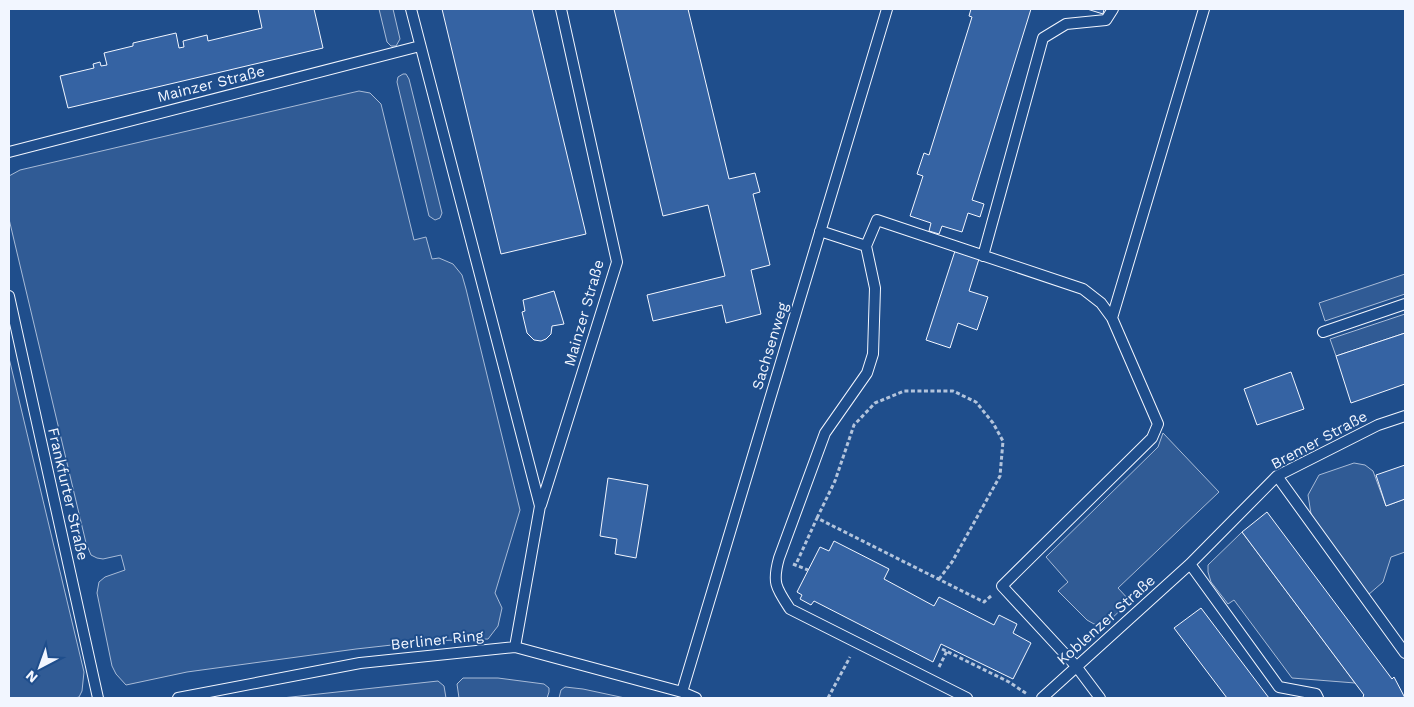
<svg xmlns="http://www.w3.org/2000/svg" width="1414" height="707" viewBox="0 0 1414 707" font-family="'Work Sans',sans-serif">
  <rect width="100%" height="100%" fill="#1f4e8c"/>
  <path fill="#305b95" stroke="#a8bbd7" d="M379,9H393L400,39L396,46H391L387,42Z
    M403,74H406L409,79L442,213L440,218L435,220L429,216L397,82L398,77Z
    M359,91L370,93L381,104L414,240L426,237L432,259L439,258L453,264L462,275L466,289L520,510L495,593L502,608L498,626L488,639L428,641L356,649L187,672L126,685L116,674L112,666L97,593L99,582L105,577L125,570L121,555L103,559L97,558L91,555L86,543L9,219V176L20,170Z
    M1405,274V294L1325,321L1319,303Z
    M1405,314V333L1336,356L1330,339Z
    M9,358L84,672L82,691L79,697L75,698H9Z
    M1163,433L1219,492L1118,588L1130,601L1107,623L1099,625L1094,624L1087,620L1058,591L1068,582L1046,557L1158,447Z
    M1354,463L1365,465L1373,471L1386,506L1405,499V552L1391,557L1383,582L1368,595L1312,520L1308,495L1319,475Z
    M1242,532L1355,683L1292,678L1234,600L1228,604L1211,582L1208,572V565Z
    M463,678H498L544,684L549,688V692L547,698H459L457,684Z
    M438,681L444,686L446,698H282Z
    M565,687L583,689L625,698H559L561,690Z"/>
  <path fill="#3563a3" stroke="#f2f6ff" d="M258,9H314L323,48L68,108L60,76L94,68L93,64L100,62L101,66L107,65L104,53L133,46V43L176,33L179,48L184,47L183,41L207,35L208,41L262,28Z
    M442,9H532L586,234L501,254Z
    M614,9H688L729,179L755,173L760,192L753,194L770,265L751,270L761,314L726,323L722,305L653,321L647,295L725,276L708,205L663,216Z
    M971,9H1031L972,200L984,204L980,217L968,213L962,232L942,226L939,234L929,231L931,223L910,216L923,176L917,174L924,153L929,155L972,17L969,16Z
    M1087,9H1104L1103,14Z
    M955,251L979,259L969,291L988,297L977,330L958,323L950,348L926,340Z
    M554,291L564,324L552,326L551,334L546,339L541,341L534,340L527,333L522,312L525,311L523,300Z
    M1405,333V384L1351,403L1336,356Z
    M1291,372L1304,409L1257,425L1244,389Z
    M1405,465V499L1386,506L1376,475Z
    M608,478L648,485L636,558L615,554L617,539L600,536Z
    M1267,512L1392,679L1394,677L1405,698H1364L1363,696L1364,695L1242,532Z
    M834,541L889,569L884,579L934,606L939,597L994,625L999,615L1017,624L1013,633L1031,643L1013,679L941,644L933,662L814,601L811,605L800,599L802,595L797,592L820,547L829,551Z
    M1201,608L1269,698H1227L1174,628Z"/>
  <g fill="none" stroke-linecap="round" stroke-linejoin="round">
    <g stroke="#f2f6ff" stroke-width="12">
      <path id="lane" d="M411,9L540,506L515,647
        M9,152L420,46
        M820,231L866,246L877,220L1083,289L1101,303L1112,318L1158,424L1152,438L1002,586L1076,666L1100,698
        M866,246L875,288L873,354L867,373L825,433L779,558C772,583 776,588 790,609L967,698
        M983,256L1043,38L1066,24L1106,20L1113,9
        M9,296L98,698
        M1112,318L1204,9
        M1323,332L1405,304
        M1277,476L1405,653
        M541,505L617,262L561,9
        M1190,564L1279,687L1316,694L1318,698
        M682,692L887,9
        M178,698L360,663L515,647L682,692L696,698
        M1042,698L1190,564L1277,476L1378,425L1405,416"/>
    </g>
    <path stroke="#b3c4dc" stroke-width="3" stroke-dasharray="4 2.5" stroke-linecap="butt" d="M817,518L835,481L854,425L875,403L904,391H953L976,402L993,423L1003,441L1000,476L952,562L939,579
      M797,562L817,518L984,602L991,596
      M793,564L808,570
      M942,649L1009,682L1027,694
      M939,667L947,651
      M828,698L850,657"/>
    <use href="#lane" stroke="#1f4e8c" stroke-width="10"/>
  </g>
  <g text-anchor="middle" stroke-width="4" stroke-linejoin="round" paint-order="stroke">
    <g font-size="15" fill="#f2f6ff" stroke="#1f4e8c">
      <text transform="translate(211 84) rotate(-14)" y="5">Mainzer Straße</text>
      <text transform="translate(584 313) rotate(-74)" y="5">Mainzer Straße</text>
      <text transform="translate(770 346) rotate(-73)" y="5">Sachsenweg</text>
      <text transform="translate(1319 440) rotate(-28)" y="5">Bremer Straße</text>
      <text transform="translate(68 494) rotate(77)" y="5">Frankfurter Straße</text>
      <text transform="translate(1106 620) rotate(-42)" y="5">Koblenzer Straße</text>
      <text transform="translate(437 640) rotate(-6)" y="5">Berliner Ring</text>
    </g>
  </g>
  <rect width="1414" height="707" fill="none" stroke="#f2f6ff" stroke-width="20"/>
  <g transform="translate(40 667) rotate(221)" stroke="#1f4e8c" stroke-width="4" paint-order="stroke">
  <path d="M0-4L9 19L0 12L-9 19Z" fill="#f2f6ff"/>
  <text y="-8" font-size="14" font-weight="bold" text-anchor="middle" fill="#f2f6ff">N</text>
  </g>
</svg>
